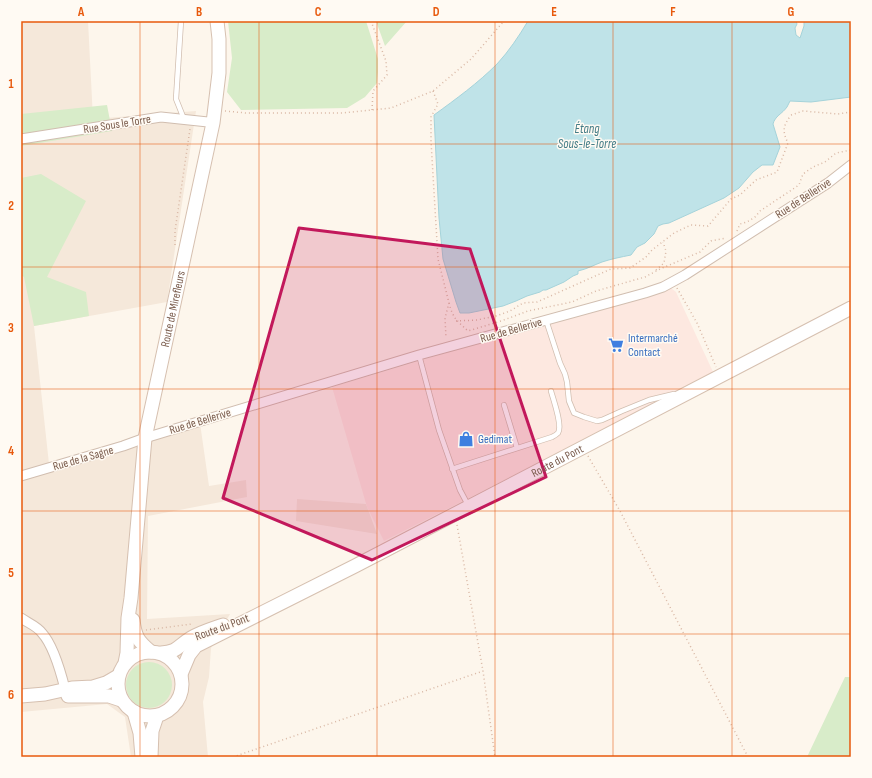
<svg xmlns="http://www.w3.org/2000/svg" width="872" height="778" viewBox="0 0 872 778" font-family="'Sofia Sans Condensed',sans-serif">
  <rect width="100%" height="100%" fill="#fdf6ec"/>
  <path fill="#f5e8da" d="M21,21H88L93,119L196,111L167,302L34,326L49,464L199,416L209,486L246,480L247,497L148,516L147,619L230,614L211,648L209,677L203,702L208,757H131L125,717L107,704L21,712Z
    M297,499L366,504L377,534L296,521Z"/>
  <path fill="#fde8e0" d="M671,288L676,292L714,374L384,541L367,507L332,387L539,325Z"/>
  <path fill="#d8ecc9" d="M228,21H366L378,59V72L377,83L365,97L347,108L241,110L227,92L232,58Z
    M376,21H407L385,46Z
    M107,105L112,131L21,146V114Z
    M41,174L86,201L47,277L86,292L89,316L34,326L24,277L21,275V178Z
    M126 685a23 23 0 1 1 46 0a23 23 0 1 1-46 0Z
    M845,677H851V757H807Z"/>
  <path fill="#bfe3e8" stroke="#a5d3da" d="M528,21H796L797,24L795,28L796,35L800,38L804,26V21H851V97L811,102L790,101C789,103 788,105 787,107C782,114 775,116 773,124L780,147L773,165H762L753,172L739,188L724,198L669,223L663,224L658,226L654,234L645,243L637,247L631,255C621,257 611,259 602,262C594,265 587,269 578,271V274L573,276L564,282L546,290H543L540,292L527,296L516,301L503,306L469,313H460L456,302L443,259L439,218L434,115C456,99 478,83 497,64C509,51 519,36 528,21Z"/>
  <g fill="none" stroke-linecap="round" stroke-linejoin="round">
    <g stroke="#d1beb0" stroke-width="6">
      <path id="lane" d="M181,21L176,99L184,119
        M546,320L560,363L565,374L567,382L569,401L574,413L584,417L597,421L602,420L622,411L649,400L674,394
        M419,355L439,430L460,490L468,505
        M504,405L517,448
        M452,469L552,437C554,436 556,435 558,433C563,426 553,399 551,391"/>
    </g>
    <g stroke="#d1beb0" stroke-width="11">
      <path id="street" d="M21,139L161,117L208,122L213,123
        M21,476L123,446L145,438L419,355L645,293L663,287L685,275L828,183L851,165
        M21,618C28,623 37,626 42,633C53,645 61,673 65,689"/>
    </g>
    <g stroke="#d6c0b0" stroke-width="15">
      <g id="secondary">
        <path d="M133,620C135,637 138,641 151,652"/>
        <circle cx="150" cy="684" r="32"/>
        <path d="M161,653C178,652 178,646 191,638C201,632 212,629 223,625"/>
        <path id="s1" d="M125,663L127,653L128,618L131,598L145,438L213,123L219,73V39L217,21"/>
        <path id="s2" d="M181,674L189,655L196,646L355,566L851,308"/>
        <path d="M21,696L45,694L72,688L93,687L106,683L118,676"/>
        <path d="M68,696H109L121,700"/>
        <path d="M134,712L140,733L142,757"/>
        <path d="M151,757L152,731L157,716"/>
      </g>
    </g>
    <path stroke="#d9b8a5" stroke-width="1.5" stroke-dasharray="1 3" stroke-linecap="butt" d="M371,21L386,61L387,75L373,91L372,110
      M433,91L438,104L431,117V141L438,259L449,303L445,318L446,338
      M225,111L246,113H342L391,108L433,91L471,59L504,21
      M737,231L740,224L747,222L755,217L760,211L799,185L803,174L813,167L825,162L836,153L851,150
      M175,245V231L190,129L189,128
      M656,270L664,263L666,251L663,242
      M677,288L697,323L716,367
      M449,303C453,318 456,320 468,331L501,321L528,311L572,302L596,291L645,277L660,269L700,252L711,241L726,238
      M456,321L477,320L496,316L510,311L523,303L537,302L611,269L630,268L646,257L652,250L674,233L691,225L708,226L731,199L740,195L756,180L777,172L788,143C782,131 783,126 791,115L803,111L838,114L851,112
      M588,456L620,511L748,757
      M457,525L483,671L495,757
      M146,630L192,624
      M233,757L483,671"/>
    <use href="#lane" stroke="#fff" stroke-width="4.5"/>
    <use href="#street" stroke="#fff" stroke-width="9"/>
    <use href="#secondary" stroke="#fff" stroke-width="13"/>
  </g>
  <path fill="#c2185b" fill-opacity="0.2" stroke="#c2185b" stroke-width="3" stroke-linejoin="round" d="M299,228L470,249L546,477L372,560L223,498Z"/>
  <path fill="none" stroke="#e8590c" stroke-width="1" stroke-opacity="0.55" d="M140,21V757M259,21V757M377,21V757M495,21V757M613,21V757M732,21V757M21,144H851M21,267H851M21,389H851M21,511H851M21,634H851"/>
  <defs>
    <g id="supermarket-bare" transform="scale(1.2)"><path d="M-6-5.5h2.5l.6 2H6L4.5 2H-2.5L-4.4-4H-6ZM-1.5 3.2a1.3 1.3 0 1 0 .1 0ZM3 3.2a1.3 1.3 0 1 0 .1 0Z" fill="#3f7fe0" stroke="#fffaf3" stroke-width="2.5" paint-order="stroke"/></g>
    <g id="shop-bare" transform="scale(1.2)"><path d="M-5-2.5h2.3a2.7 3.5 0 0 1 5.4 0H5L5.5 6h-11ZM-1.5-2.5h3a1.5 2.3 0 0 0-3 0Z" fill="#3f7fe0" stroke="#fffaf3" stroke-width="2.5" paint-order="stroke"/></g>
  </defs>
  <g fill-rule="evenodd">
    <use href="#supermarket-bare" x="616" y="345"/>
    <use href="#shop-bare" x="466" y="439"/>
  </g>
  <g text-anchor="middle" stroke-width="3" stroke-linejoin="round" paint-order="stroke">
    <g font-size="12" fill="#7a5c4d" stroke="#fffaf3">
      <text transform="translate(117 124) rotate(-9)" y="4">Rue Sous le Torre</text>
      <text transform="translate(803 198) rotate(-33)" y="4">Rue de Bellerive</text>
      <text dy="4" stroke="none"><textPath href="#s1" startOffset="358">Route de Mirefleurs</textPath></text>
      <text transform="translate(511 330) rotate(-16)" y="4">Rue de Bellerive</text>
      <text transform="translate(200 421) rotate(-17)" y="4">Rue de Bellerive</text>
      <text transform="translate(83 458) rotate(-16)" y="4">Rue de la Sagne</text>
      <text dy="4" stroke="none"><textPath href="#s2" startOffset="438">Route du Pont</textPath></text>
      <text transform="translate(222 627) rotate(-20)" y="4">Route du Pont</text>
    </g>
    <g font-size="12" fill="#366cbe" stroke="#fffaf3" text-anchor="start">
      <text x="628" y="342">Intermarché<tspan x="628" dy="14">Contact</tspan></text>
      <text x="478" y="443">Gedimat</text>
    </g>
    <g font-size="13" font-style="italic" fill="#437c86" stroke="#fffaf3">
      <text x="587" y="133">Étang<tspan x="587" dy="15">Sous-le-Torre</tspan></text>
    </g>
  </g>
  <rect width="872" height="778" fill="none" stroke="#fffaf3" stroke-width="44"/>
  <rect x="22" y="22" width="828" height="734" fill="none" stroke="#e8590c" stroke-width="1.5"/>
  <g font-size="13" text-anchor="middle" font-weight="bold" fill="#e8590c">
    <text x="81" y="16">A</text>
    <text x="199" y="16">B</text>
    <text x="318" y="16">C</text>
    <text x="436" y="16">D</text>
    <text x="554" y="16">E</text>
    <text x="673" y="16">F</text>
    <text x="791" y="16">G</text>
    <text x="11" y="88">1</text>
    <text x="11" y="210">2</text>
    <text x="11" y="332">3</text>
    <text x="11" y="455">4</text>
    <text x="11" y="577">5</text>
    <text x="11" y="699">6</text>
  </g>
</svg>
